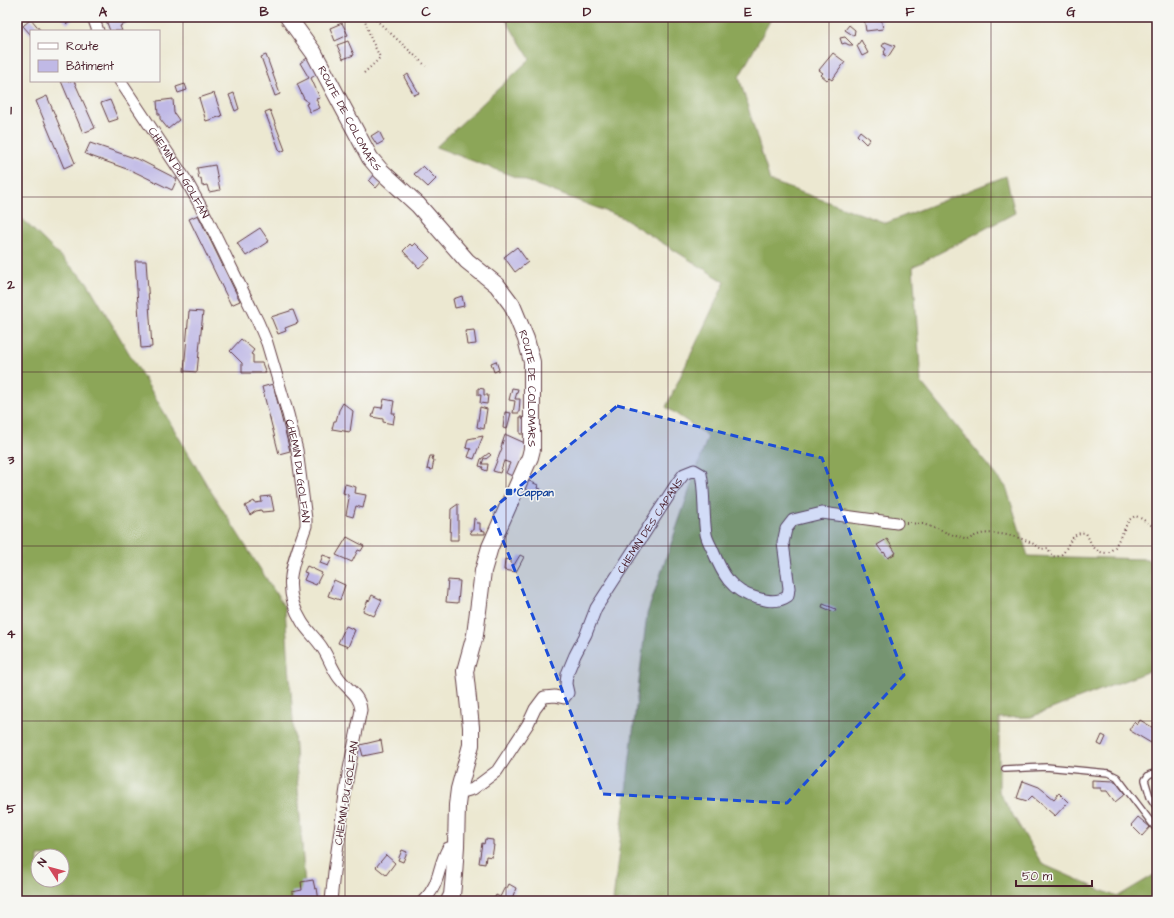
<svg xmlns="http://www.w3.org/2000/svg" width="1174" height="918" viewBox="0 0 1174 918" font-family="'Architects Daughter',sans-serif">
  <rect width="100%" height="100%" fill="#f6f6f2"/>
  <filter id="ink" filterUnits="userSpaceOnUse"><feTurbulence type="fractalNoise" baseFrequency=".025" numOctaves="2"/><feDisplacementMap in="SourceGraphic" scale="8" xChannelSelector="R" yChannelSelector="G"/><feConvolveMatrix kernelMatrix="1 2 1 2 8 2 1 2 1" color-interpolation-filters="sRGB"/></filter>
  <filter id="wash" filterUnits="userSpaceOnUse"><feTurbulence type="fractalNoise" baseFrequency=".012" numOctaves="4" result="noise"/><feDisplacementMap in="SourceGraphic" scale="16" xChannelSelector="R" yChannelSelector="G"/><feGaussianBlur stdDeviation="0.9" result="paint"/><feColorMatrix in="noise" values="0 0 0 0 0 0 0 0 0 0 0 0 0 0 0 0 0 1.4 0 .05"/><feComposite in="paint" operator="in"/></filter>
  <g filter="url(#wash)">
    <rect width="100%" height="100%" fill="#ece8d1"/>
    <path fill="#8ca659" stroke="#6b6242" fill-rule="evenodd" d="M504,17H772L739,77L770,181L886,223L1006,176L1015,213L913,267L921,382L1006,487L1028,556L1148,559L1157,566V668L1031,717L999,718V792L1042,864L1117,897L1157,873V901H613L647,614L708,436L666,407L725,282L621,217L436,147L530,59Z
      M17,214L87,282L207,485L285,608L306,901H17ZM38,856H62V880H38Z"/>
    <g id="blocks">
      <path fill="#c0b9e6" d="M61,17H74L75,18L67,24Z
        M109,17H125L127,23L120,26L122,31H110L106,20L109,18Z
        M881,17L883,29L866,31L864,18Z
        M31,19L41,31H31V35L23,26Z
        M342,23L348,35L335,41L330,28Z
        M849,25L855,30L854,36L845,30Z
        M845,37L853,45H849L845,43L842,44L840,38Z
        M861,40L868,53L862,56L857,46Z
        M348,41L354,55L343,59L337,45Z
        M885,42L895,46L888,57L884,55L885,53L884,52L886,49L882,46Z
        M833,53L845,62L832,80L829,78L827,80L821,75L823,73L819,70Z
        M266,55L280,94L275,96L261,57Z
        M310,56L320,72L311,78L320,98L316,99L320,108L310,112L306,104L308,103L305,99H304L297,84L309,78L300,63Z
        M408,74L419,93L414,95L404,77Z
        M61,81H74L95,128L83,133Z
        M185,84L187,90L178,93L176,87Z
        M214,93L222,116L206,121L199,98Z
        M234,93L239,109L235,111L229,95Z
        M47,96L75,163L64,168L36,101Z
        M173,99L174,113L179,120L168,129L160,119V114H158L157,101Z
        M110,100L118,119L109,122L101,103Z
        M270,110L285,150L280,152L265,112Z
        M379,131L384,141L377,145L371,136Z
        M860,131L870,139L866,144L857,135Z
        M90,143L140,160L177,179L172,190L135,172L85,154Z
        M215,165L220,190L209,192L207,185L202,186L201,178L199,179L197,168Z
        M423,166L436,179L428,187L414,174Z
        M375,174L382,181L376,188L369,181Z
        M198,215L240,301L231,305L189,219Z
        M260,228L269,241L246,256L237,243Z
        M415,243L430,258L419,268L403,251L410,244L412,246Z
        M517,247L528,262L515,272L504,257Z
        M135,261H146L152,347L141,348Z
        M462,296L464,306L455,308L453,299Z
        M293,310L298,323L285,328L286,331L278,334L271,317Z
        M189,311L203,312L197,372L184,371Z
        M474,330L476,344L467,345L465,331Z
        M241,339L254,350L251,354L253,355V363H262L266,373H242V363L230,351Z
        M496,361L499,370L494,372L491,363Z
        M273,384L290,451L279,454L262,387Z
        M478,388L484,389V395H488L487,404L480,403L481,395H478Z
        M512,388L518,389L515,399H520L519,413H513L515,401L509,400Z
        M384,399L394,401L392,413H395L393,424L383,422V419L372,417L375,407L382,408Z
        M343,403L353,411L350,432L332,429L334,421H336L339,410Z
        M480,407L487,409L484,429L477,427Z
        M505,412L511,413L507,429L503,428Z
        M520,417H522V419L528,421V434H520Z
        M505,435H507L527,444L514,477L506,473L510,463L504,461L500,473L493,471L502,448L501,447Z
        M483,436L474,459L468,457L471,449L466,448L468,439Z
        M489,453L491,455L486,459L484,458L482,464H488L487,471L482,469L483,467L479,466L481,459Z
        M430,456H433L432,459L434,460L432,470L427,469Z
        M527,480L538,485L537,488L541,489L539,495L523,488Z
        M345,484L356,487L355,493L366,495L363,508L356,506L353,517L346,515L349,498H348V495L343,493Z
        M271,496L274,511L262,512L261,510L256,511L250,515L245,506L254,501L255,503L262,502L261,497Z
        M458,504V540H450L451,509Z
        M474,518L476,519L477,523H480V530L485,531V534H471L470,530H473Z
        M347,537L364,546L361,551L358,550L352,562L336,555Z
        M887,539L896,553L888,558L884,552L883,553L877,545Z
        M323,555L332,558L328,566L320,563Z
        M520,555L524,557L516,572L504,570L505,559L511,560V564L514,565Z
        M307,566L322,573L316,585L304,580L307,573L304,572Z
        M334,580L345,585L340,600L328,596Z
        M448,580L460,581L458,603L446,602Z
        M372,595L382,600L374,616L363,611L368,600L369,601Z
        M823,604L836,609L834,612L822,607Z
        M346,626L355,630L348,647L338,643Z
        M1140,720L1157,730V732L1151,743L1129,730L1134,722L1137,725Z
        M1102,735L1106,737L1102,746L1098,744Z
        M381,740L383,752L363,756L360,745Z
        M1092,780L1115,781L1125,794L1115,802L1107,791H1101V788H1092Z
        M1023,781L1039,787L1054,799L1059,793L1068,802L1055,816L1032,796L1027,801L1017,798Z
        M1138,817L1150,827L1142,836L1131,825Z
        M485,839L493,840V845H494L492,857L486,856L485,864L479,863L482,843L484,844Z
        M402,850L407,852L403,862L398,860Z
        M386,855L395,863L386,875L376,867Z
        M313,880L315,889L317,888L319,901H293L292,892L302,890L301,882Z
        M509,884L516,888L511,901H493L496,895L500,897L505,887L507,888Z"/>
    </g>
  </g>
  <g filter="url(#ink)">
    <use href="#blocks" fill-opacity="0" stroke="#623d44" stroke-width="1"/>
    <g fill="none" stroke-linecap="round" stroke-linejoin="round">
      <g stroke="#623d44" stroke-width="8">
        <path id="lane" d="M1005,769L1046,767L1109,773L1117,777L1157,830
          M1157,773C1151,773 1148,774 1145,780L1150,797L1157,808"/>
      </g>
      <g stroke="#623d44" stroke-width="13">
        <g id="street">
          <path d="M93,17L98,31"/>
          <path id="s1" d="M120,81L186,180L207,218L258,322L267,343L288,414L297,450L306,519V526C294,561 280,587 302,622C308,632 317,639 323,649C329,658 332,669 339,678C347,689 360,695 361,710L348,774L334,872L331,901"/>
          <path id="s2" d="M459,789L466,791L473,789L497,771L528,724L535,709L544,697L555,696L564,698L568,693L566,684L567,674L575,655L586,634L596,608L677,483L684,474L694,470L701,474C705,494 703,515 706,534C707,540 711,546 713,551C722,573 731,592 757,598C768,601 778,603 788,596L789,588L783,543L786,529L793,520L822,513L897,523"/>
          <path d="M423,901C441,884 437,867 448,848L456,846"/>
        </g>
      </g>
      <g stroke="#623d44" stroke-width="18">
        <g id="secondary">
          <path id="s3" d="M288,17L314,53L370,158L381,171L418,205L467,261L497,285L512,305L526,339L532,362V449L530,457L490,547L483,571L475,635L465,671L471,727V745L459,789L457,805L456,846L454,875L452,895L449,901"/>
        </g>
      </g>
      <path stroke="#623d44" stroke-width="2" stroke-dasharray="1 3" stroke-linecap="butt" d="M373,17L426,66
        M364,73L378,60L380,57L371,39L364,17
        M906,523L923,524L967,540C971,538 976,535 981,534C997,531 1029,538 1041,549L1048,548L1052,556C1070,561 1065,530 1086,533C1092,545 1094,553 1108,553L1115,547L1129,520L1135,516C1143,518 1149,525 1157,528"/>
      <use href="#lane" stroke="#fff" stroke-width="5.5"/>
      <use href="#street" stroke="#fff" stroke-width="11"/>
      <use href="#secondary" stroke="#fff" stroke-width="16"/>
    </g>
  </g>
  <path fill="#1d4ed8" fill-opacity="0.2" stroke="#1d4ed8" stroke-width="3" stroke-dasharray="8 5" stroke-linejoin="round" d="M617,406L822,458L904,675L787,803L603,794L491,510Z"/>
  <path fill="none" stroke="#4a1f2b" stroke-width="1" stroke-opacity="0.55" d="M183,17V901M345,17V901M506,17V901M668,17V901M829,17V901M991,17V901M17,197H1157M17,372H1157M17,546H1157M17,721H1157"/>
  <rect fill="#1a4fb4" stroke="#f6f6f2" stroke-width="1.5" x="505" y="488" width="8" height="8" rx="2"/>
  <g text-anchor="middle" stroke-width="3" stroke-linejoin="round" paint-order="stroke">
    <g font-size="11" fill="#4a1f2b" stroke="#f6f6f2">
      <text dy="4" stroke="none"><textPath href="#s3" startOffset="119">ROUTE DE COLOMARS</textPath></text>
      <text dy="4" stroke="none"><textPath href="#s1" startOffset="109">CHEMIN DU GOLFAN</textPath></text>
      <text dy="4" stroke="none"><textPath href="#s3" startOffset="455">ROUTE DE COLOMARS</textPath></text>
      <text dy="4" stroke="none"><textPath href="#s1" startOffset="433">CHEMIN DU GOLFAN</textPath></text>
      <text dy="4" stroke="none"><textPath href="#s2" startOffset="349">CHEMIN DES CAPANS</textPath></text>
      <text transform="translate(346 793) rotate(-81)" y="4">CHEMIN DU GOLFAN</text>
    </g>
    <g font-size="11" font-weight="bold" fill="#164399" stroke="#f6f6f2" text-anchor="start">
      <text x="517" y="496">Cappan</text>
    </g>
  </g>
  <rect width="1174" height="918" fill="none" stroke="#f6f6f2" stroke-width="44"/>
  <rect x="30" y="30" width="130" height="52" fill="#f6f6f2" stroke="#b1a0a2"/>
  <rect x="38" y="43" width="20" height="6" fill="#ffffff" stroke="#b1a0a2"/>
  <text x="66" y="50" font-size="12" fill="#4a1f2b">Route</text>
  <rect x="38" y="60" width="20" height="12" fill="#c0b9e6" stroke="#b1a0a2"/>
  <text x="66" y="70" font-size="12" fill="#4a1f2b">Bâtiment</text>
  <g transform="translate(50 868) rotate(306)"><circle r="19" fill="#f6f6f2" stroke="#b1a0a2"/>
  <path d="M0-3L7 15L0 10L-7 15Z" fill="#d1495b"/>
  <text y="-6" font-size="11" font-weight="bold" text-anchor="middle" fill="#4a1f2b">N</text>
  </g>
  <path d="M1016 880v6h76v-6" fill="none" stroke="#4a1f2b" stroke-width="2"/>
  <text x="1022" y="880" font-size="12" fill="#4a1f2b" stroke="#f6f6f2" stroke-width="3" paint-order="stroke">50 m</text>
  <rect x="22" y="22" width="1130" height="874" fill="none" stroke="#4a1f2b" stroke-width="1.5"/>
  <g font-size="13" text-anchor="middle" font-weight="bold" fill="#4a1f2b">
    <text x="103" y="16">A</text>
    <text x="264" y="16">B</text>
    <text x="426" y="16">C</text>
    <text x="587" y="16">D</text>
    <text x="748" y="16">E</text>
    <text x="910" y="16">F</text>
    <text x="1071" y="16">G</text>
    <text x="11" y="114">1</text>
    <text x="11" y="289">2</text>
    <text x="11" y="464">3</text>
    <text x="11" y="638">4</text>
    <text x="11" y="813">5</text>
  </g>
</svg>
